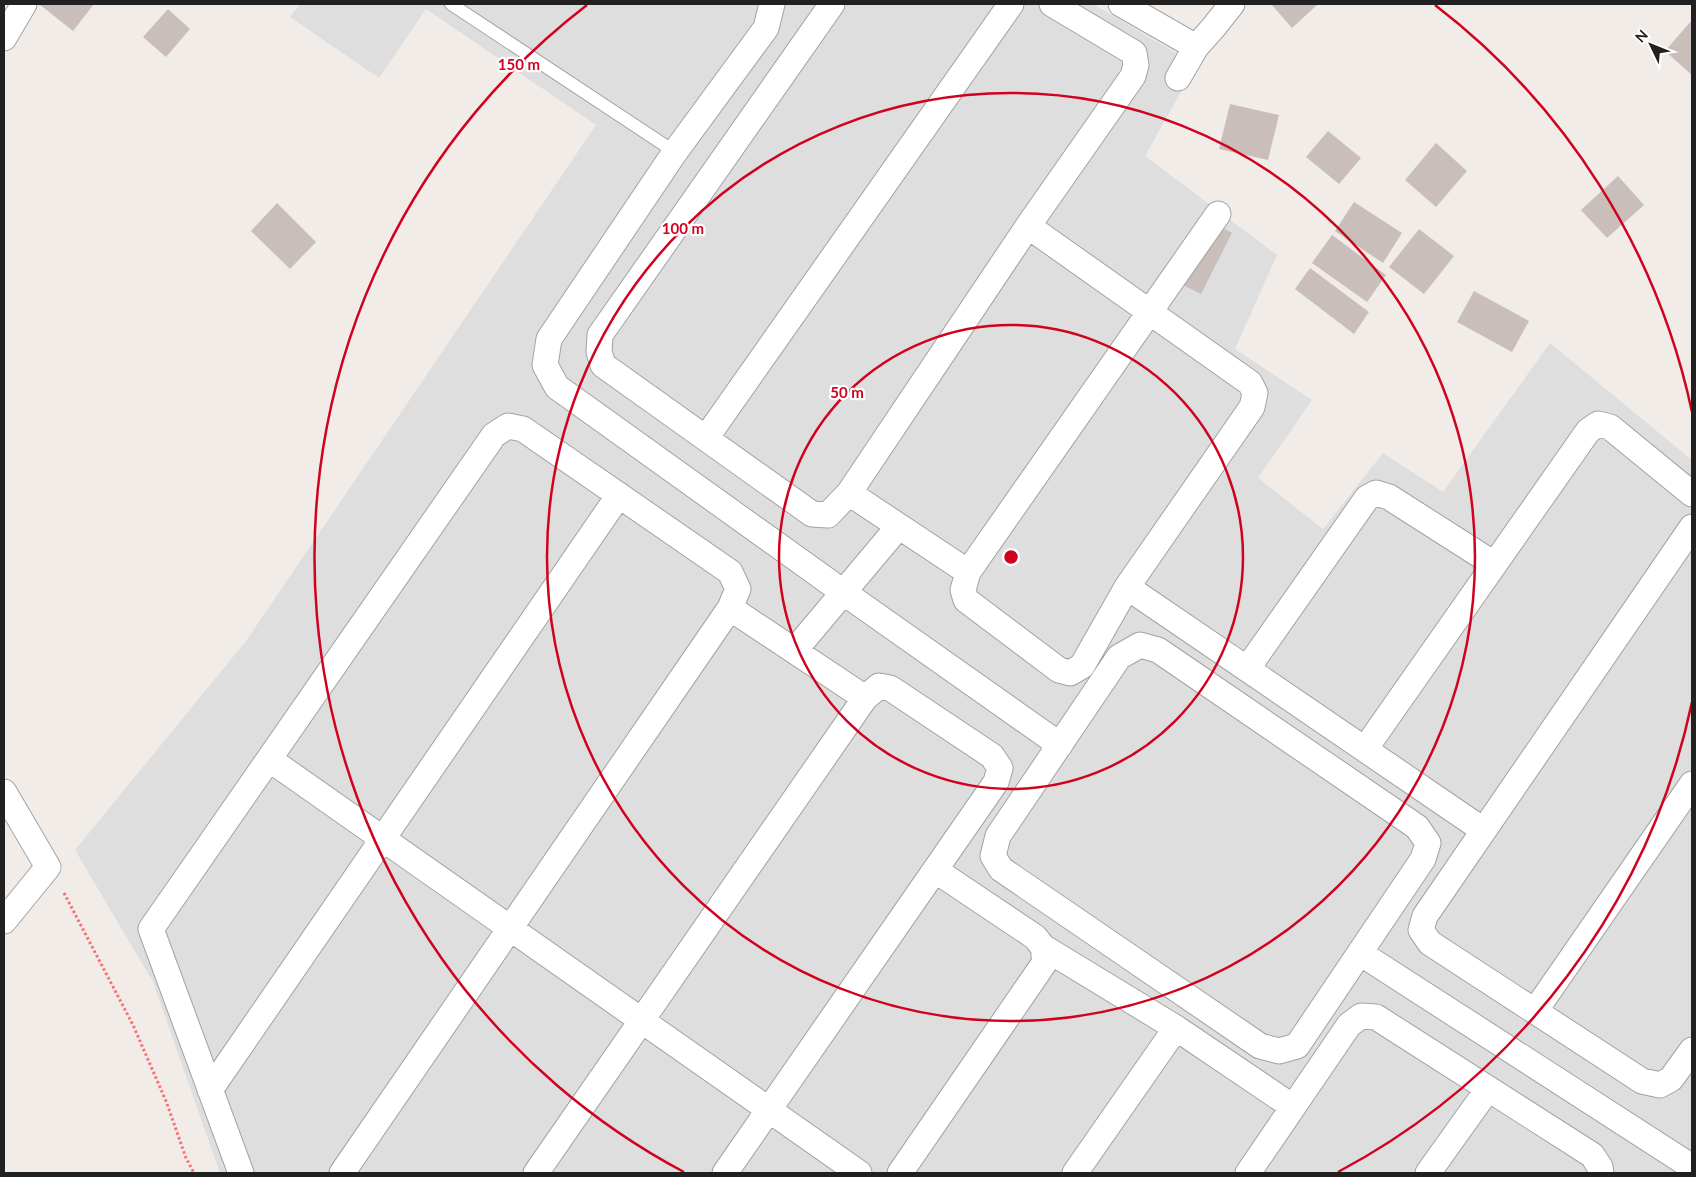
<svg xmlns="http://www.w3.org/2000/svg" width="1696" height="1177" viewBox="0 0 1696 1177" font-family="Lato,sans-serif">
  <rect width="100%" height="100%" fill="#f1ece7"/>
  <path fill="#dfdede" d="M300,4H1093L1196,65L1145,156L1277,255L1235,349L1312,400L1258,478L1323,529L1383,453L1443,492L1550,343L1692,460V1173H220L153,982L75,850L246,641L596,125L426,9L379,78L290,17Z"/>
  <path fill="#c9beba" d="M39,4H94L73,31Z
    M1271,4H1318L1292,28Z
    M168,9L190,29L166,57L143,37Z
    M1692,20V75L1665,51Z
    M1230,104L1279,115L1268,160L1219,149Z
    M1328,131L1361,158L1339,184L1306,157Z
    M1436,143L1467,171L1436,207L1405,180Z
    M1618,176L1644,205L1607,238L1581,210Z
    M1354,202L1402,233L1383,263L1335,231Z
    M277,203L316,242L290,269L251,231Z
    M1214,223L1232,233L1201,294L1183,285Z
    M1419,229L1454,256L1424,294L1389,267Z
    M1332,235L1386,275L1367,302L1312,263Z
    M1310,268L1369,312L1354,334L1295,289Z
    M1474,291L1529,321L1512,352L1457,322Z"/>
  <g fill="none" stroke-linecap="round" stroke-linejoin="round">
    <g stroke="#a2a2a2" stroke-width="14">
      <path id="service" d="M451,4L675,152"/>
    </g>
    <g stroke="#a2a2a2" stroke-width="27">
      <path id="minor" d="M772,4L766,28L675,152L549,339L545,365L557,387L843,592L1060,745
        M832,4L600,335L599,352L603,365L812,514L828,515L849,493L968,572L963,590L966,600L1059,670L1070,673L1082,666L1127,587L1252,407L1255,393L1250,383L1028,226L1133,76L1136,65L1134,53L1052,4
        M1121,4L1196,47
        M4,38L24,4
        M1178,78L1196,47L1213,28L1232,4
        M706,438L1011,4
        M849,493L1028,226
        M1692,527L1425,916L1421,930L1430,943L1642,1081L1660,1085L1671,1079L1692,1050
        M968,572L1218,214
        M1127,587L1483,830
        M1140,645L1158,650L1417,827L1428,843L1423,859L1297,1046L1279,1051L1260,1046L1001,869L993,856L998,836L1119,657Z
        M795,650L899,526
        M1247,669L1367,498L1376,493L1389,497L1494,564
        M1365,749L1588,431L1598,424L1610,427L1692,494
        M269,759L859,1173
        M4,792L48,867L4,921
        M1043,947L1176,1028L1293,1107
        M1360,953L1692,1167
        M1535,1011L1692,784
        M210,1090L619,495
        M241,1173L151,929L494,435L508,426L523,429L730,572L738,589L730,608L865,698L879,686L890,688L992,756L1000,768L996,782L725,1173
        M342,1173L730,608
        M536,1173L865,698
        M900,1173L1045,962L1043,947L1035,937L935,870
        M1075,1173L1176,1028
        M1248,1173L1349,1025L1361,1016L1376,1017L1592,1155L1600,1167L1601,1173
        M1428,1173L1488,1089"/>
    </g>
    <path stroke="#f97076" stroke-width="3" stroke-dasharray="2.5 2.5" stroke-linecap="butt" d="M64,893L133,1025L166,1101L186,1158L194,1173"/>
    <use href="#service" stroke="#fff" stroke-width="12"/>
    <use href="#minor" stroke="#fff" stroke-width="25"/>
  </g>
  <g fill="none" stroke="#d0021f" stroke-width="2.5">
    <circle cx="1011" cy="557" r="232"/>
    <circle cx="1011" cy="557" r="464"/>
    <path d="M1692 702A696 696 0 0 1 1338 1172M684 1172A696 696 0 0 1 587 5M1435 5A696 696 0 0 1 1692 412"/>
  </g>
  <circle cx="1011" cy="557" r="8" fill="#d0021f" stroke="#fff" stroke-width="2.5"/>
  <g font-size="15" text-anchor="middle" font-weight="bold" fill="#d0021f" stroke="#fff" stroke-width="4.5" stroke-linejoin="round" paint-order="stroke">
    <text x="519" y="70">150 m</text>
    <text x="683" y="234">100 m</text>
    <text x="847" y="398">50 m</text>
  </g>
  <rect width="1696" height="1177" fill="none" stroke="#212121" stroke-width="10"/>
  <g transform="translate(1651 45) rotate(313)" stroke="#ffffff" stroke-width="4" paint-order="stroke">
  <path d="M0-4L9 19L0 12L-9 19Z" fill="#212121"/>
  <text y="-8" font-size="14" font-weight="bold" text-anchor="middle" fill="#212121">N</text>
  </g>
</svg>
